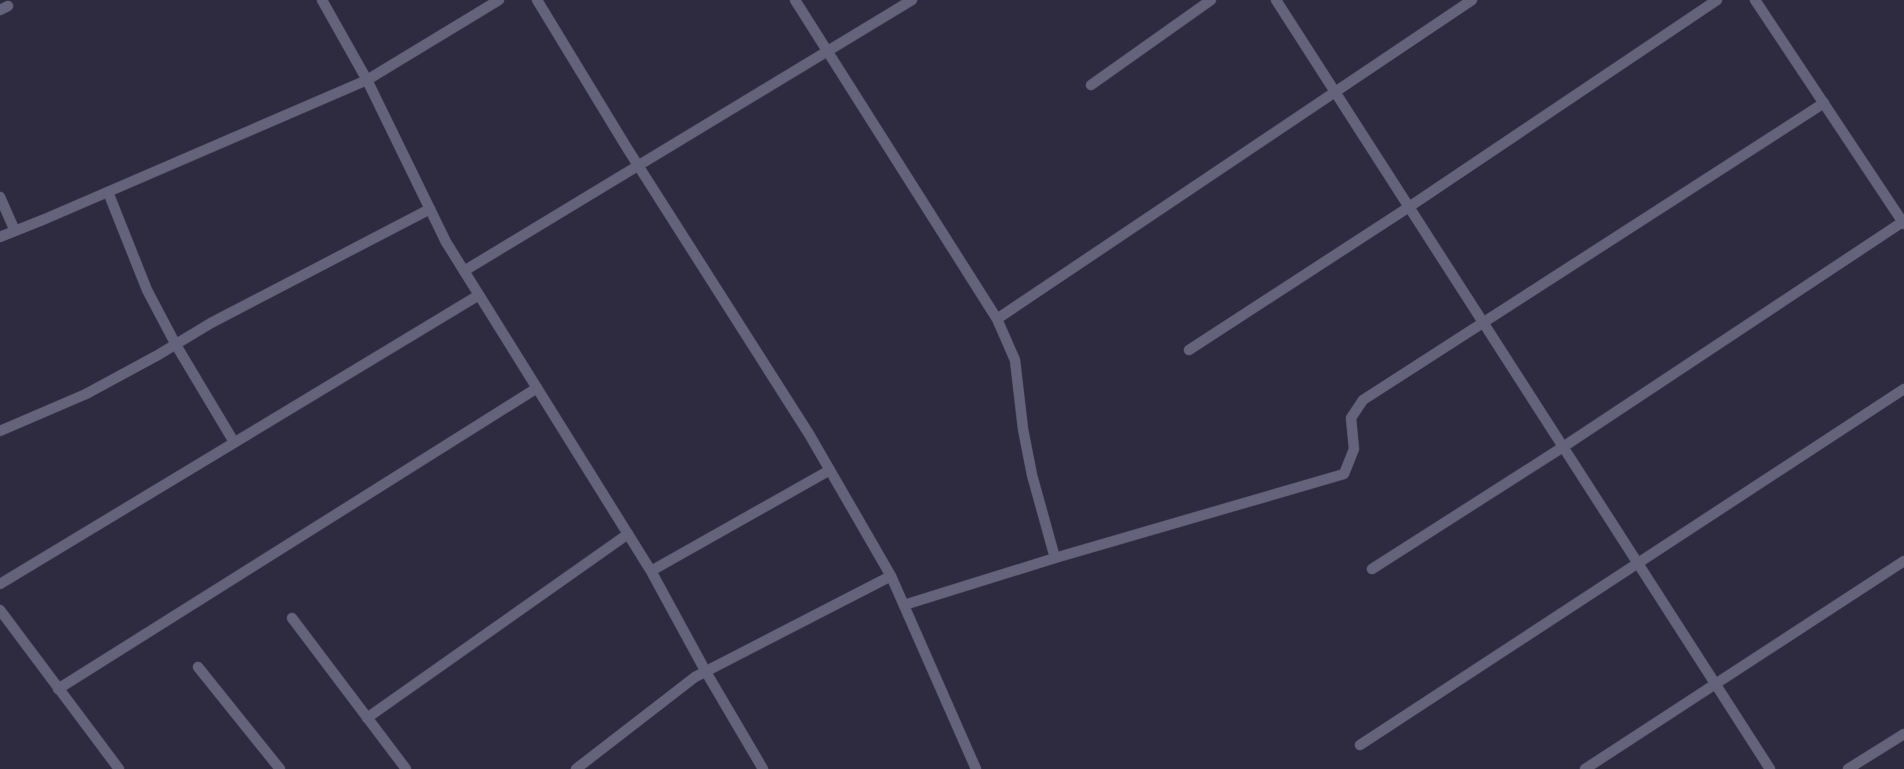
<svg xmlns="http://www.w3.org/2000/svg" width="1904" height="769" viewBox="0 0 1904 769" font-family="'Fira Sans',sans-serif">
  <rect width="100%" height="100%" fill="#2e2a40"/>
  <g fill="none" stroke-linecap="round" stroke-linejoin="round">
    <g stroke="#4c485c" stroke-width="11">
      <path id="lane" d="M0,10L8,6
        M1091,85L1211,0
        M108,192L147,290L176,345L234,442
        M0,197L15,231
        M0,237L45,219L367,80L499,0
        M464,271L912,0
        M1189,350L1409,207L1717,0
        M86,394L158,355L211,323L430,209
        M1372,569L1563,447L1904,221
        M0,584L479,295
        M904,605L1055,558L1344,474L1354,449L1351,418L1363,400L1824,103
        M0,610L119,769
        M292,618L406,769
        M198,667L280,769
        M58,689L537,388
        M367,718L628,534
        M1360,745L1904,389
        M1585,769L1904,561"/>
    </g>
    <g stroke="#4c485c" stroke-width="11">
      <path id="street" d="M322,0L367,80L446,242L651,571L706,672L763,769
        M537,0L627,148L809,434L891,576L976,769
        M795,0L997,319L1015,360L1023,429L1032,475L1055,558
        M1276,0L1770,769
        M1755,0L1904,224
        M997,319L1472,0
        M0,431L86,394
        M651,571L830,470
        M576,769L695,677L891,576
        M1848,769L1904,734"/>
    </g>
    <use href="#lane" stroke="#65627b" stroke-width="10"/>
    <use href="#street" stroke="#65627b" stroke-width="10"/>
  </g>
</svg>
